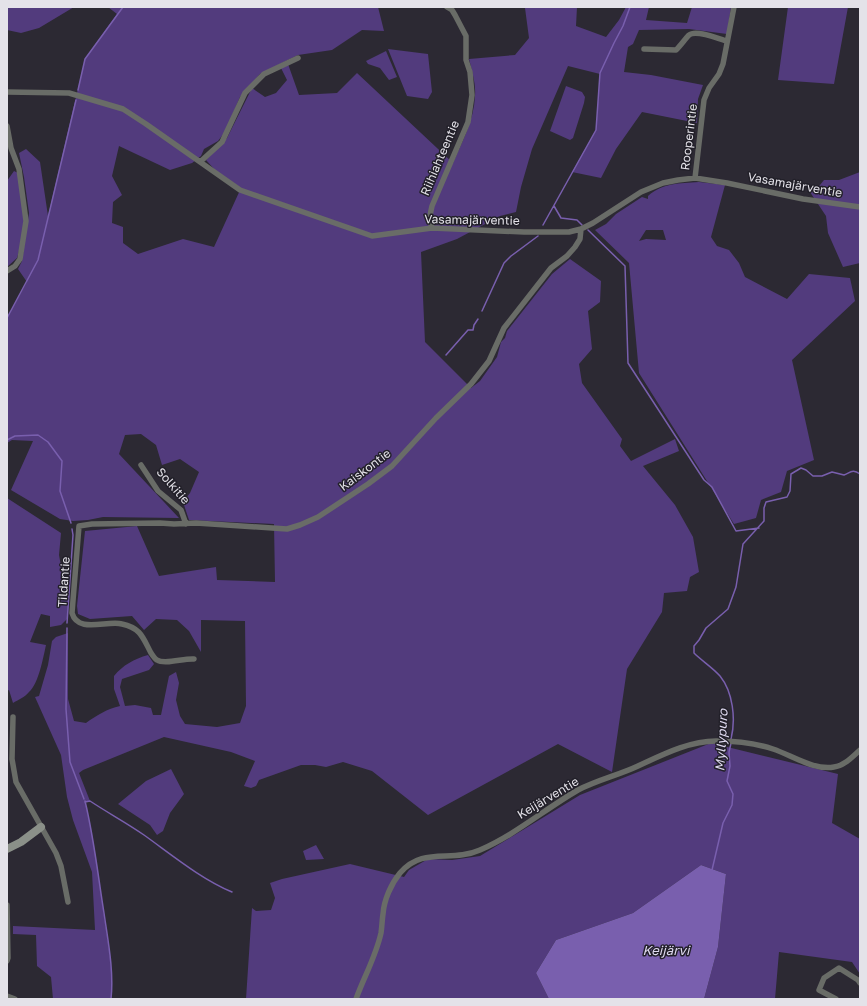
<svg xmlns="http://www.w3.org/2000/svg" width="867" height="1006" viewBox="0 0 867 1006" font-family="'Golos Text',sans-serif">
  <rect width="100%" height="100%" fill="#2c2933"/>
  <path fill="#523b7d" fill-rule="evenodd" d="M7,7H74L39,28L21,33L7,30Z
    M108,7H378L384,31L362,30L332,50L298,55L260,74L240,97L225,132L218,141L204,149L201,156L192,163L170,170L119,146L112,176L122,195L113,202L112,223L123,227V243L138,254L183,239L214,247L241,188L215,170L206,160L227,138L252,88L265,97L276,93L287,80L281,68L288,64L299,95L337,93L357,73L453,163C462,142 474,120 475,96C476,84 472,71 469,59L515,55L529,38L525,8L523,7H577L576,26L606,37L619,20L626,7H649L646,20L687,23L692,7H731L727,34L689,29L639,30L633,44L628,47L624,72L651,75L703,85L698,99L697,123L642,112L616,149L601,178L572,172L596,130L600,74L568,66L532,149L521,187L516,212L500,216L457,239L421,252L425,342L471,388L480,381L497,357L501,342L505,338L507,331L552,274L570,259L601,281L600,302L588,311L592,349L579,364L582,383L622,439L620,446L631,461L675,439L679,451L643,466L675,505L693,537L699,572L690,577L687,591L664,593L662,612L627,669L612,772L558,744L428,815L372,771L343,762L326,767L315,765H301L259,780L256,786L251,788L244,786L255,761L231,752L164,737L83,770L79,773L90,801L85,802C94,837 98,873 103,908C107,938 114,969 111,999H53L51,977L37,966L36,935L13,934V926L95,930L92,872L73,820L67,797L61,755L35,697L39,696L48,665L52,641L56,637L68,633V699L74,721L86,723C97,715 107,709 120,706L114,689V676C123,665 134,659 148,655L154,664L149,670L122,679L120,687L125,706L135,705L151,708L153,715H161L169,676L176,672L179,683L176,700L180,716L185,724L217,727L240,723L246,706L245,621L201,620V652L189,631L177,620L156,619L144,630L132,616L90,619L78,614L77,606L85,531L137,526L159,576L216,567L217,580L275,582L274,524L189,520L183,502L190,493L199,472L180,459L162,465L156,445L141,434L125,435L119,454L179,518L103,517L88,520L73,521L60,519L11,490L33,441L12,440L7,443V318L27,282L18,269L22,261L29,213L24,177L19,153L26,149L40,162L48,216L85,59L117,14Z
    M788,7H848L834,84L778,80Z
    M388,49L428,54L432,92L428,99L407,96Z
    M386,51L397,77L389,80L380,68L368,64L366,61Z
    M566,86L582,92L585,97L584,103L573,138L570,140L550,131Z
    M14,171L18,173L24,220L21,244L17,258L7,267V181Z
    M860,172V263L843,267L828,233L826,216L810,192L816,190L824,180H839Z
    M699,182L725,185L711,237L717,246L729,250L739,263L745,277L787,299L809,274L850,278L855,301L792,360L814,460L787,471L781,492L761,500L756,518L734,524L639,373L629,263L595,230L606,224L616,214L642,197L648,199V196C664,182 679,184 699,182ZM646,230H663L666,240L646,239L639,241Z
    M7,498L61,533L59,555L63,577L69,589L67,619L61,625L50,627V616L41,614L30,642L46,645C43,658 39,683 29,692C25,697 18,700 13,703L9,690L7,691Z
    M711,743L838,774L832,823L860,839V974L852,962L779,952L775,999H704L718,947L726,874L701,865L633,913L556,940L536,973L549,999H246L252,908L256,911L271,910L275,898L270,883L282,879L350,864L404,877L409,870L428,859L452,860L480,856L580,795Z
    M171,769L184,794L170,813L163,831L157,835L150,825L118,804L146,781Z
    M316,845L324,859L306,860L303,851Z"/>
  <path fill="#795fae" d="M701,865L726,874L718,947L704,999H549L536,973L556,940L633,913Z"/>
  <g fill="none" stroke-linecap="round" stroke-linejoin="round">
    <path stroke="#795fae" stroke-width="1.5" d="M78,90L85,59L123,7
      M554,206L561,218L577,220L582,225
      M543,225L596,130L600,73L614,43L623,26L630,7
      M588,230L625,266L628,363L704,480L712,487L736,531L759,528
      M482,311L504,263L511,256L538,236
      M7,318L38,260L76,100
      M446,355L468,330H473L474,325L478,319
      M7,440L15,436L38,435L48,442L62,461L60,491L71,523
      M67,623L73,535L72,529
      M67,628L66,709L70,762L84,799
      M731,739C736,719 733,692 720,676C712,667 702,661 694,653V646L699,640L706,628L728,609L736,587L743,544L764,521V508L766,502L787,497L790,491L791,474L801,468L806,470L813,476H822L832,472L844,475C851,472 853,469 860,474
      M85,801C94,838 98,876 104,913C108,941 114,971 111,999
      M85,802L90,801C108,813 127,823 144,835C172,855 201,879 232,892
      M712,870L723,823L732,805L733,794L727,781L730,766L729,752L731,743"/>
    <path stroke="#696c67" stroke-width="5.5" d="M644,49L676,50C681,45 685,39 689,35C696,29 719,39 727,41
      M7,92L69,93L123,109L146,124L240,190L372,236L432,228L524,232H569L581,229L593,223L641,192L663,183L678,180L695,178L727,183L803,199L860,207
      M7,126L11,148L19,169L26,221L20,259L15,266L7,271
      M200,162L222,142L245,93L264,74L298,58
      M695,178L704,100L709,88L719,74L723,64L734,7
      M432,228C429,220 430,214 432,206L468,122L472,95L470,72L466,60V36L455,15L452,10L447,7
      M141,465L158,491L181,510L186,524
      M194,659C184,658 165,665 157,660C155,659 153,656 151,653C143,638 141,628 122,624C107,620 78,634 72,613L79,526L92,524L160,523L174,524L196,523L287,529L300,525L318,517L368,484L392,466L436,418L471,384L489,361L504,328L551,268L567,256L575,247L580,239L581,229
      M13,717L12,759L16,782L56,853L61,866L68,902
      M7,905L8,958L7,961
      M7,996L15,999
      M356,999C364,977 376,956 381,933C382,927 382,920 383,914C384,900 391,884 400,873C423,846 451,863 480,850C515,835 545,809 578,790C597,780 619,775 638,766C662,755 689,741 716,741C736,741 755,743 773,749C791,755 815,771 834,767C844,766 852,757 860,750
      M836,999L819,990L824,978L839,968L858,980L860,983"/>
    <path stroke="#8b9089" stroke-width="8" d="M7,849L21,842L41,827"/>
  </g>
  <g text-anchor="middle" stroke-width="3" stroke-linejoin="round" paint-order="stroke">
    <g font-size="12" fill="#e4e2e9" stroke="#222029">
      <text transform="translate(689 137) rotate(-83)" y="4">Rooperintie</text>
      <text transform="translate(440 158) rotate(-67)" y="4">Riihiahteentie</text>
      <text transform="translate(795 185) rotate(10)" y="4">Vasamajärventie</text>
      <text transform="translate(472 220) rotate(1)" y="4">Vasamajärventie</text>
      <text transform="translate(365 470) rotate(-37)" y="4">Kaiskontie</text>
      <text transform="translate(173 486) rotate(49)" y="4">Solkitie</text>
      <text transform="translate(64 582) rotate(-86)" y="4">Tildantie</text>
      <text transform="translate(548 798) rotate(-31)" y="4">Keijärventie</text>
    </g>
    <g font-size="13" font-style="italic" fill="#ded9ef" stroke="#222029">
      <text transform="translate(721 740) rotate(-87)" y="5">Myllypuro</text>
      <text x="666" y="955">Keijärvi</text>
    </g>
  </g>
  <rect width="867" height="1006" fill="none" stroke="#e4e2e9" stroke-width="16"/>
</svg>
